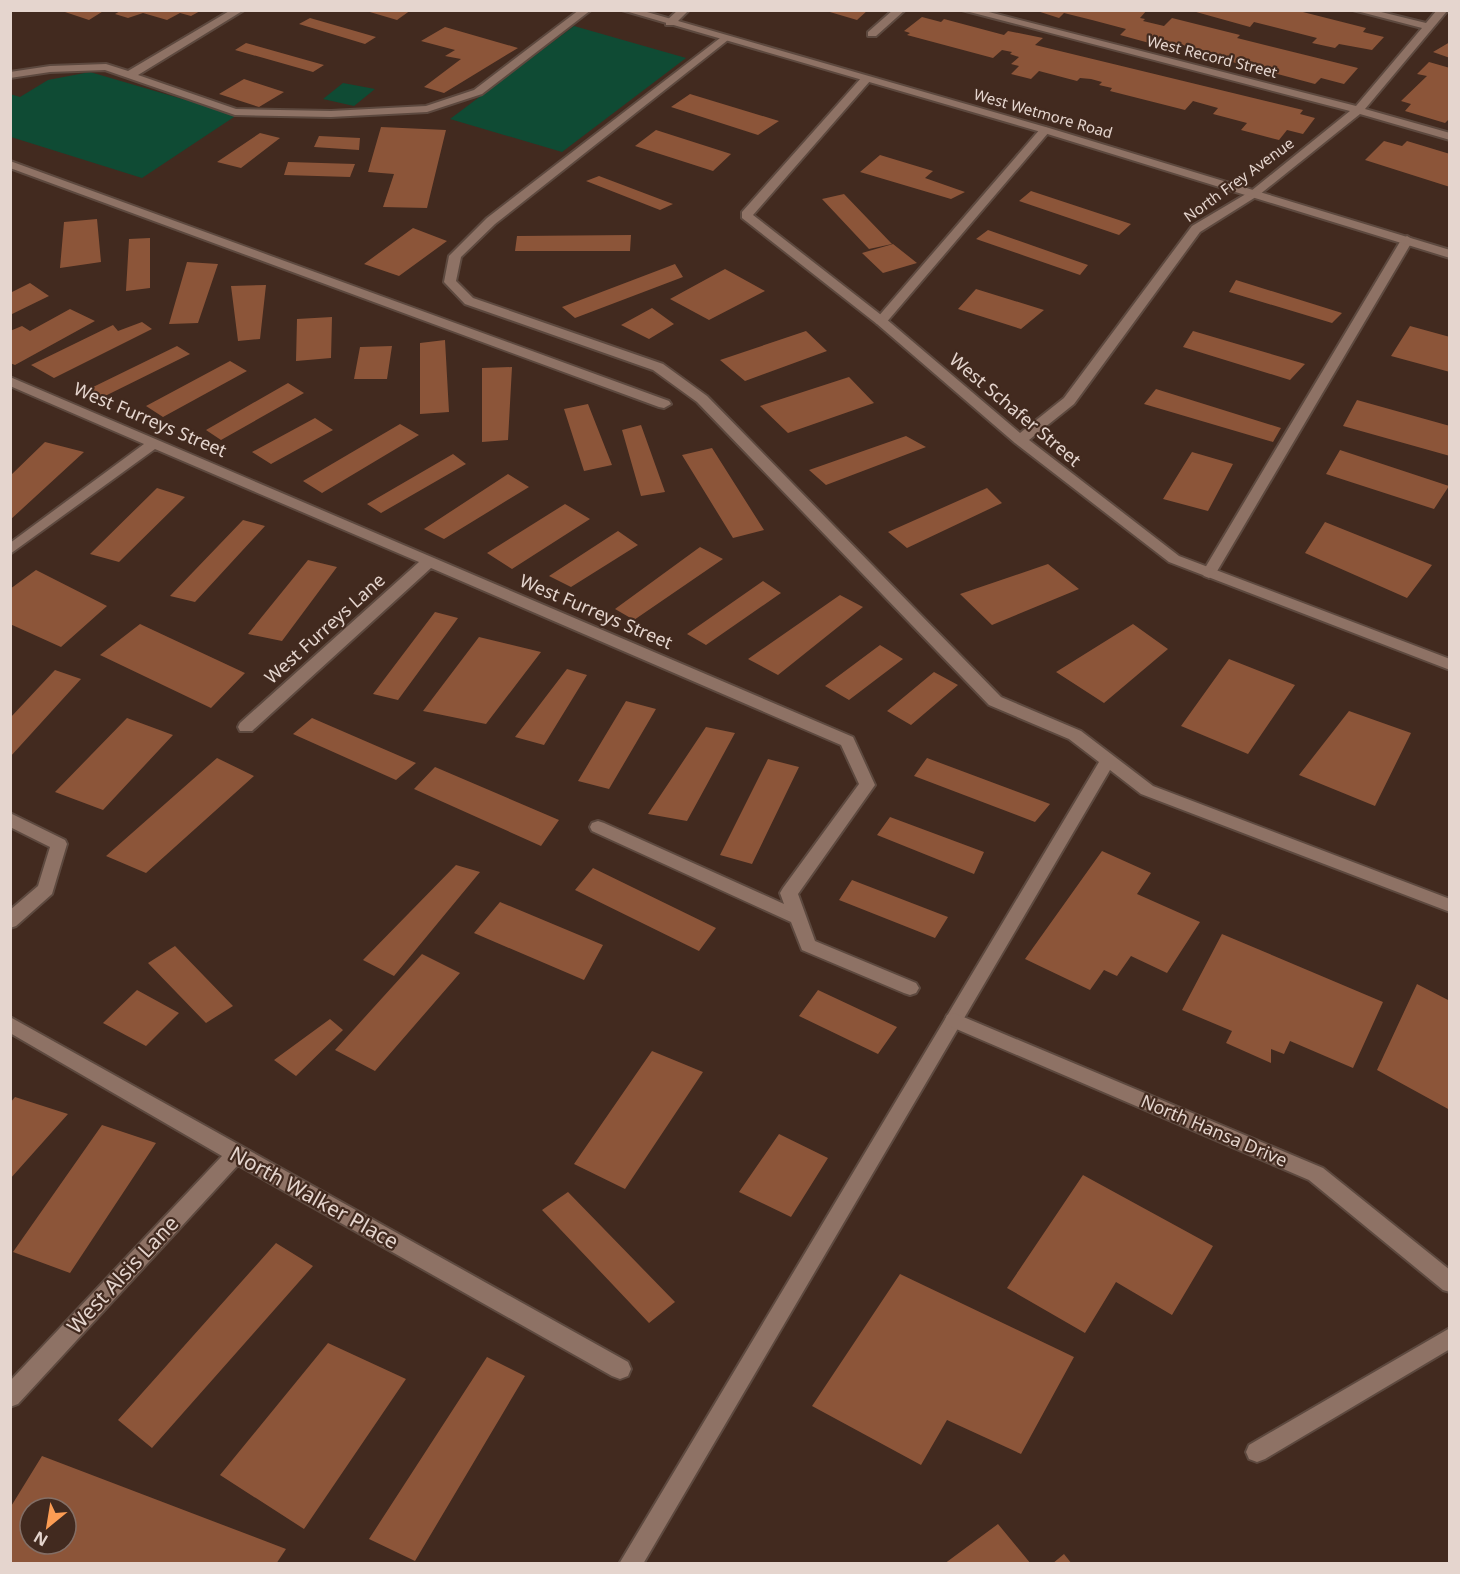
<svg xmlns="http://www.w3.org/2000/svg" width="1460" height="1574" viewBox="0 0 1460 1574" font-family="'Noto Sans',sans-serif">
  <rect width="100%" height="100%" fill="#422a1f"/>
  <path fill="#0f4b34" d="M574,26L686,58L562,152L450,119Z
    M90,72L237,115L142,178L11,137L10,94L20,97L48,80Z
    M343,83L375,89L354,106L323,99Z"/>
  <path fill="#8c5539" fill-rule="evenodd" d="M59,10H105L89,20Z
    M122,10H202L191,16L180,13L167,20L143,13L128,18L115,14Z
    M363,10H411L397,20Z
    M823,10H868L857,20Z
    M1034,10H1147L1140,18L1145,19L1143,21L1164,26L1172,18L1240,35L1237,38L1358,68L1344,84L1321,78L1315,84L1217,58L1222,55L1159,39L1153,44L1120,35L1126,29L1092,20L1064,13L1059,18Z
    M1189,10H1295L1366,28L1363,32L1384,37L1372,50L1339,44L1335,48L1312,43L1317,38L1254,22L1250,27Z
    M922,17L941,22L944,19L1004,35L1008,31L1043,38L1035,45L1303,110L1300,114L1315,118L1303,134L1287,130L1279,140L1241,130L1247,123L1213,114L1218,108L1193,101L1185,110L1110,91L1112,88L1099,85L1102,82L1091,79L1080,78L1077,81L1039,71L1031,79L1011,74L1019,66L1011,64L1019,57L1010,54L1012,52L1002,50L993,58L907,35L910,33L904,31Z
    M310,18L376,37L365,44L299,24Z
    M445,27L518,48L444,93L424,87L461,59L445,56L455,50L421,41Z
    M1450,42V58L1433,52Z
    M246,43L324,65L313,72L235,50Z
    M1429,62L1450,68V118L1445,123L1405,111L1411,104L1401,101L1427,76L1417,74Z
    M244,79L284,92L259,107L219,94Z
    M690,94L779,121L758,135L671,107Z
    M381,127L446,130L427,208L383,207L394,174L368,172Z
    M656,130L731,154L713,171L635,146Z
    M260,133L280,138L241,168L217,162Z
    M319,136L360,138L359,150L314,147Z
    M1384,141L1402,146L1407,141L1450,154V187L1365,160Z
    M880,155L933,171L925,178L965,192L951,199L860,172Z
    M288,162L355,164L350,177L284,175Z
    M599,176L673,204L660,210L586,181Z
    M1031,191L1131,224L1119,235L1019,201Z
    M844,194L892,244L869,249L822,199Z
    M97,219L101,262L60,268L64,222Z
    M413,228L447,241L399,276L364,264Z
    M988,230L1088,265L1080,275L976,239Z
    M631,235L630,251H515L517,236Z
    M150,238V288L126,291L129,239Z
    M893,244L917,263L883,273L862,253Z
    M187,262L218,264L198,323L169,324Z
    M675,264L683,277L575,318L562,307Z
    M725,269L765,291L709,320L670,299Z
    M1236,280L1342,313L1332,323L1229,292Z
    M30,283L49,296L10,315V293Z
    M266,285L260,339L238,341L231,286Z
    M976,289L1044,310L1021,329L958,309Z
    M652,308L674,324L649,339L621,325Z
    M70,309L95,321L15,365L10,363V331L22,326L30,331Z
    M332,317L331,358L296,361L297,319Z
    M142,322L152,329L54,378L31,365L113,325L118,331Z
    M1410,326L1450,337V372L1391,356Z
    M806,331L827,351L745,381L720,360Z
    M1193,331L1305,364L1290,380L1183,347Z
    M445,340L449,412L420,414V343Z
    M177,346L190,354L101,398L89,389Z
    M392,346L387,379H354L360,347Z
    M230,361L247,371L163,417L146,406Z
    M512,367L508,440L482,442V368Z
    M849,377L874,403L788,433L760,406Z
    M288,383L304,393L221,440L206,430Z
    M1156,389L1281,428L1273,442L1144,404Z
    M1357,400L1450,426V456L1343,426Z
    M588,404L612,465L584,471L564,409Z
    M315,418L333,430L271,464L252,452Z
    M400,424L419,435L322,493L303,481Z
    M641,425L665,492L641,496L622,430Z
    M906,436L926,447L826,485L809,470Z
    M45,442L84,452L10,520V476Z
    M712,448L764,530L733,538L682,455Z
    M1340,450L1449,486L1434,509L1326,474Z
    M1192,452L1233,464L1208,511L1163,499Z
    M453,454L466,464L381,513L367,504Z
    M508,474L529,487L444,539L424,529Z
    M157,488L185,497L119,562L90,554Z
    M987,488L1002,503L907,548L888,532Z
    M565,504L590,519L512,569L487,553Z
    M243,520L265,526L195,602L170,596Z
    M1325,522L1432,565L1407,598L1305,553Z
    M618,531L638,545L571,587L549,576Z
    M700,547L723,559L634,620L615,609Z
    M308,560L337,567L282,641L248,634Z
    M1048,564L1079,589L992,625L960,594Z
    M36,570L107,606L61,647L10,624V589Z
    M763,581L781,593L706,645L687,634Z
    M840,595L863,607L778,675L748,659Z
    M435,612L458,618L398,700L373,694Z
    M140,624L245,673L211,708L100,655Z
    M1133,624L1168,649L1104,703L1056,672Z
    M479,637L541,652L486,724L423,711Z
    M880,645L903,659L849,700L825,686Z
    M1229,659L1295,685L1248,754L1181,726Z
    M567,669L587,675L544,745L515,737Z
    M55,670L81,679L10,757V718Z
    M934,672L958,685L911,725L887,711Z
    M626,701L656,709L609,789L578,781Z
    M1349,711L1411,733L1375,806L1299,775Z
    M127,718L173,735L103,810L55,792Z
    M312,718L416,763L396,780L293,734Z
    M706,727L735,733L687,821L648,814Z
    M217,758L254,776L146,873L106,856Z
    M927,758L1050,804L1035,822L914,776Z
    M768,759L799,767L752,864L720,855Z
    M435,767L559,820L541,846L414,789Z
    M890,817L984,852L974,874L877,835Z
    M1102,851L1151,873L1137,894L1200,922L1167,973L1131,956L1117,976L1104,970L1090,990L1025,959Z
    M456,865L480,872L394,976L363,960Z
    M593,868L716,928L699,951L575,890Z
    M852,880L948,917L935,938L839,900Z
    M500,902L603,945L584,980L474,933Z
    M1222,934L1383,1002L1353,1068L1290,1041L1284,1054L1271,1049V1063L1226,1043L1232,1031L1182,1010Z
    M175,946L233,1006L206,1023L148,963Z
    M422,954L460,973L375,1071L335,1050Z
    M1417,984L1450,1001V1110L1377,1070Z
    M137,990L179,1013L146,1046L103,1023Z
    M818,990L897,1027L878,1054L799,1016Z
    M330,1019L343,1030L296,1076L274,1060Z
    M652,1051L703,1072L625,1189L574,1164Z
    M15,1097L68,1114L10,1179V1103Z
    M102,1125L156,1143L70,1273L13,1252Z
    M779,1134L828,1158L791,1217L739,1192Z
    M1083,1175L1213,1246L1172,1315L1116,1282L1085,1333L1007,1288Z
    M568,1192L675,1302L649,1323L542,1210Z
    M276,1243L313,1266L152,1448L118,1420Z
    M900,1274L1074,1357L1021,1454L947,1420L921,1465L812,1406Z
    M328,1343L406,1379L304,1529L220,1475Z
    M487,1357L525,1376L415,1561L369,1539Z
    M42,1456L286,1549L276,1564H10V1508ZM30,1508H66V1544H30Z
    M998,1524L1031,1564H944Z
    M1064,1554L1072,1564H1052Z"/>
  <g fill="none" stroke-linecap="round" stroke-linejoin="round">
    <g stroke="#5d493f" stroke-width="4">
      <path id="service" d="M231,10H244L138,75L236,109L331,111L426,106L474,90L579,10H591L482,94L427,112L331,117L235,115L105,70L50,72L10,78V72L50,66L106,64L128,71Z
        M724,35L729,38L728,40L495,224L461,257L456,281L473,298L663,364L707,396L1001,697L1081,731L1153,786L1450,899V912L1141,794L1110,770L643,1564H619L1099,762L1069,739L989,705L697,402L653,370L465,304L444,282L449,256L487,218Z
        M1045,127L1051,130L1049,132L885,324H877L875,321L877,318L1041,128Z
        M1407,236L1413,240L1216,573L1209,578L1204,576L1202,573L1401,240Z
        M10,377L853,737L875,785L798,894L815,941L916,983L919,988L916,993L910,995L904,993L802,950L791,922L592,831L590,827L592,823L598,821L604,823L784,904L780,893L783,888L859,784L841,745L431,568L252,731H240L238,727L240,723L419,562L155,449L10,554V543L144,444L10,386Z
        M10,813L65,840L67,844L52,894L16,926L10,928V910L38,886L50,847L10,827Z
        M10,1017L628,1362L631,1369L628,1376L620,1379L612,1376L238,1165L18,1404L10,1407V1381L222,1156L10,1033Z"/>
    </g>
    <g stroke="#5d493f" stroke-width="4">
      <path id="minor" d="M678,10H689L674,25H666V21Z
        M893,10H905L876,36H868V32Z
        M962,10H981L1356,106L1422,28L1353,10H1373L1426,23L1437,10H1448L1365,109L1450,133V140L1360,114L1259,195L1200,232L1074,404L1029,440L1179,556L1450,659V670L1169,562L1015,443L877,324L742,218V212L862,77H870V81L753,215L885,318L1020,433L1064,398L1192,226L1251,191L1350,111Z
        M10,161L669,401L671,404L664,408L659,407L10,168Z
        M954,1013L1323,1168L1450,1270V1292L1443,1290L1309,1180L947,1025L945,1020L947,1015Z
        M1450,1328V1349L1265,1459L1257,1462L1249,1459L1246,1452L1249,1445Z"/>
    </g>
    <g stroke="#5d493f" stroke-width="4">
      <path id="tertiary" d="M622,10H640L1049,128L1450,250V258L1041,132Z"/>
    </g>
    <use href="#service" fill="#8e7265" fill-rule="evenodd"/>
    <use href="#minor" fill="#8e7265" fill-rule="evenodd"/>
    <use href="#tertiary" fill="#8e7265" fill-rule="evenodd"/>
  </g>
  <g text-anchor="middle" stroke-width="4.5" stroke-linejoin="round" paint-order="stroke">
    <g font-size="15" fill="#e5d5ce" stroke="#422a1f">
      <text transform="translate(1212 57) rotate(14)" y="5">West Record Street</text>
      <text transform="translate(1043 114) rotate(16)" y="5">West Wetmore Road</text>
      <text transform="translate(1239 180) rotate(-36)" y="5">North Frey Avenue</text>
    </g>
    <g font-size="18" fill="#e5d5ce" stroke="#422a1f">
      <text transform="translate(1015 410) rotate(40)" y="6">West Schafer Street</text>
      <text transform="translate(150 420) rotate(23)" y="6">West Furreys Street</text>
      <text transform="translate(596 612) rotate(23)" y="6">West Furreys Street</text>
      <text transform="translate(325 629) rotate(-42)" y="6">West Furreys Lane</text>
      <text transform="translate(1214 1131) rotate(23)" y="6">North Hansa Drive</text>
    </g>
    <g font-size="21" fill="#e5d5ce" stroke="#422a1f">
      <text transform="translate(314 1198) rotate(29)" y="7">North Walker Place</text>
      <text transform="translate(123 1275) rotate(-47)" y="7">West Alsis Lane</text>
    </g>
  </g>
  <rect width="1460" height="1574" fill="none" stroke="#e5d5ce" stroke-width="24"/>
  <g transform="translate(48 1526) rotate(210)"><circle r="28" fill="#422a1f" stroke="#836e65" stroke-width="1.5"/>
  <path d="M0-4.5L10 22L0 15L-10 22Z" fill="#fd9d54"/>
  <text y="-9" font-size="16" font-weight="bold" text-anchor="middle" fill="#e5d5ce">N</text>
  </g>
</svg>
